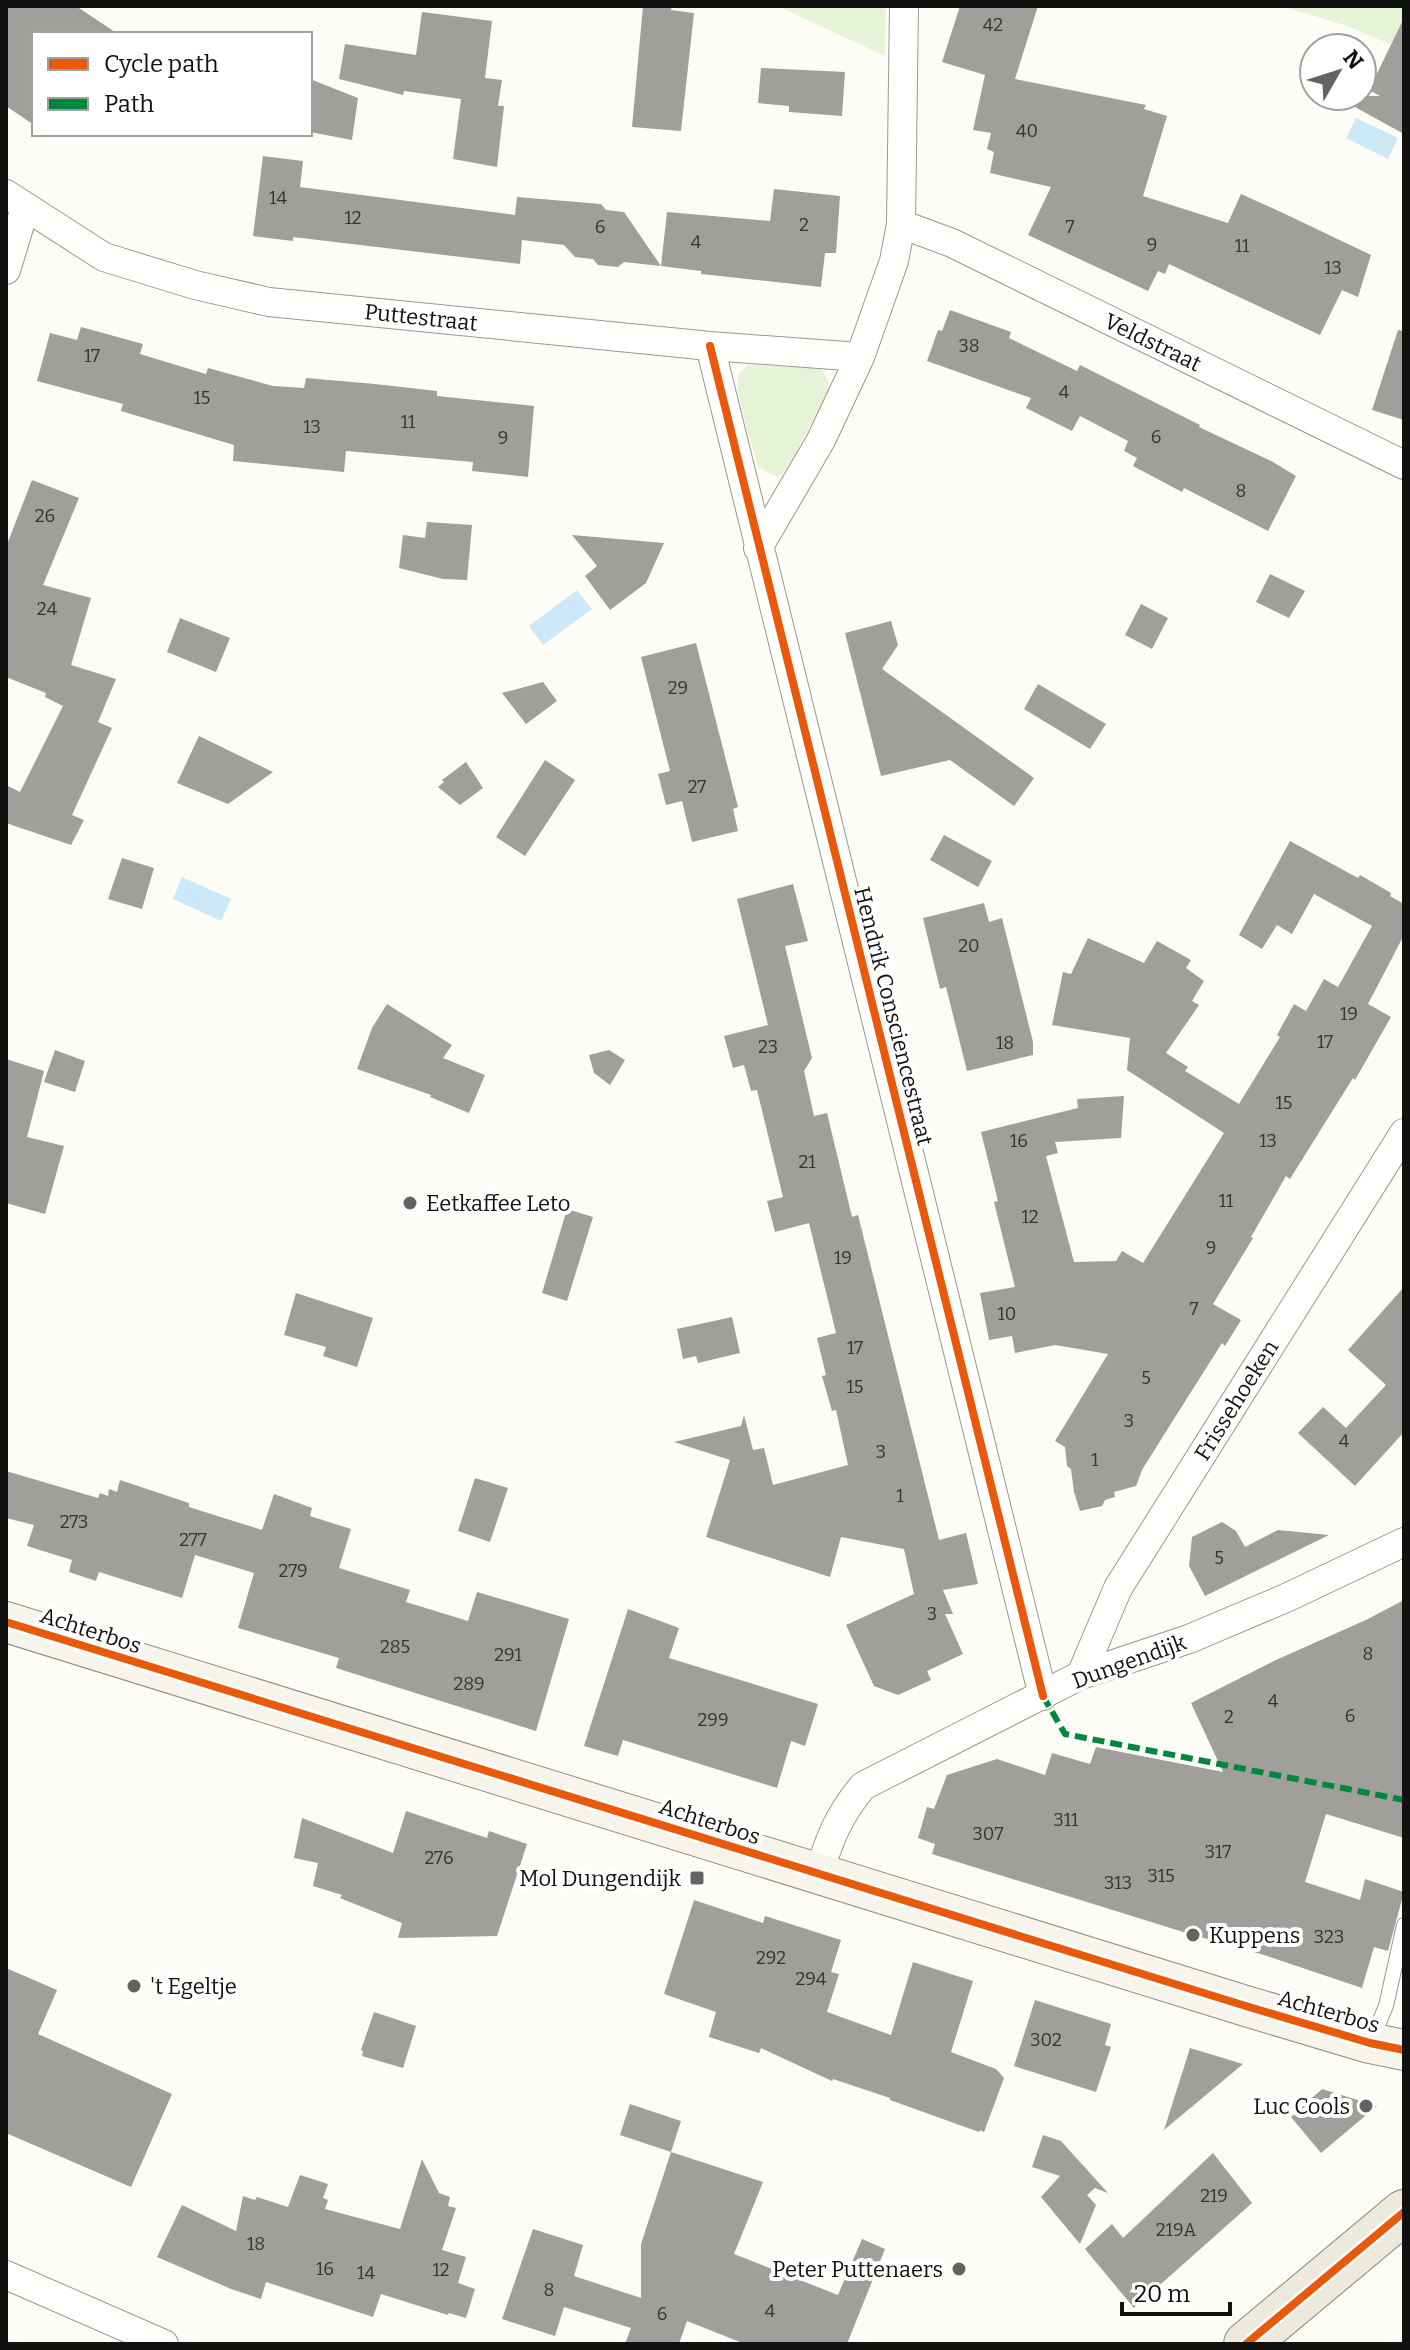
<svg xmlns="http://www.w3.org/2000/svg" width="1410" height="2350" viewBox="0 0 1410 2350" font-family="Bitter,serif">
  <rect width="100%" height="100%" fill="#fdfcf7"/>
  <path fill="#e7f3d7" d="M777,6H886L885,56Z
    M1282,6H1404V50L1347,26Z
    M748,365L811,367L822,370L828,379L829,391L787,469L778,477L759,468C754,452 732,386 739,374C740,372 747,367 748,365Z"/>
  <path fill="#cde8f7" d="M1356,118L1398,138L1388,159L1346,138Z
    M577,590L592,609L543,645L529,626Z
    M182,877L231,899L221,921L173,899Z"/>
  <path fill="#a19f9c" d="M6,6H76L118,34H34V125L6,106Z
    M643,6H672L671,10L694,13L681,131L632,127Z
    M960,6H1038L1015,79L1146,105L1144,109L1167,116L1143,196L1228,223L1241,194L1283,213L1371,255L1358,297L1342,290L1320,335L1169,264L1165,274L1158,271L1148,291L1028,235L1051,187L990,173L994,152L987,149L991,133L973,130L985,75L942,62Z
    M422,12L492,21L485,78L502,80L498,106H504L497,167L453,159L461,99L404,91L403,95L339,79L345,44L416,55Z
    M1404,18V134L1335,96H1380L1369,90Z
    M761,68L845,72L842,116L789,112V106L758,103Z
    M310,79L358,98L352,140L310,132Z
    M263,156L303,161L300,187L515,215L517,197L601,204L606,210L624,212L661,266L624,262L618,267L598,265L593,259L575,257L564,245L522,240L520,264L293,237V241L253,236Z
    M774,189L840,196L836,253H825L821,287L701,274V271L661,266L667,212L770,221Z
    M950,310L1011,332L1009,338L1077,371L1080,365L1200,425L1199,427L1273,462L1296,476L1268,531L1184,488L1182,492L1133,466L1137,458L1124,451L1128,441L1080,416L1072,431L1026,408L1031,398L927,361L938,330L942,331Z
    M81,327L143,344L140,354L206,374L208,368L273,386L304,388L306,378L375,384L437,391V396L534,406L528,477L472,471L473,462L346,451L344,472L233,461L234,445L121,411L123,404L37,381L50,333L77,340Z
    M1398,330L1404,331V420L1372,410Z
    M32,480L79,498L43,585L91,598L71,665L116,679L98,722L112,728L72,815L84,820L71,845L6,823V785L20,792L63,706L45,697L46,693L6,677V547Z
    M427,522L472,525L467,580L443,579L399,568L403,535L425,538Z
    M572,535L664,543L646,583L610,610L585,576L597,566Z
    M1270,574L1305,591L1289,618L1256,602Z
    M1141,604L1168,618L1152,649L1125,635Z
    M180,618L230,638L216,672L167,652Z
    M891,621L898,645L882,669L1034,778L1014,806L950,760L881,776L845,633Z
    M696,643L738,807L733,809L738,831L692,842L682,801L666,805L658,774L670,771L641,657Z
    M543,682L557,701L526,724L502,693Z
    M1038,684L1106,724L1090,749L1024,709Z
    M199,736L273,772L228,804L177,783Z
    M545,760L575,780L525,856L496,837Z
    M466,762L483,788L460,805L438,787L444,782L442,780Z
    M944,835L992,861L978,887L930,860Z
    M1290,841L1358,878L1360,875L1391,893L1390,896L1404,904V935L1368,1004L1391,1017L1355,1080L1353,1078L1290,1179L1286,1176L1251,1237L1253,1238L1213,1304L1241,1320L1225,1346L1222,1343L1172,1422L1142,1470L1136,1486L1114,1492L1115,1497L1105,1500L1102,1506L1080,1511L1074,1492L1071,1469L1067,1466L1065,1447L1055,1441L1108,1354L1055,1345L1015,1353L1012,1336L989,1340L980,1293L1015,1287L994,1202L998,1201L981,1132L1078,1108L1077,1099L1124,1096L1121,1138L1055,1142L1058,1153L1046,1156L1074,1262L1116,1261L1122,1251L1143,1263L1224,1133L1127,1070L1130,1038L1052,1025L1063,972L1071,974L1088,938L1144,963L1157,941L1191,960L1186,968L1204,981L1192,1001L1199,1005L1166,1053L1188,1067L1185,1071L1239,1104L1280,1037L1277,1035L1294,1004L1306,1011L1324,979L1338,987L1372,926L1314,894L1292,934L1277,925L1262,949L1239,935Z
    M122,858L154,868L142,909L108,899Z
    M793,884L808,941L785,946L812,1058L804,1071L814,1116L827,1113L852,1217L858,1215L939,1540L966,1533L978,1584L943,1590L953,1614H945L963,1654L927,1671L931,1680L898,1695L874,1686L846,1625L914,1594L904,1549L841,1537L830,1577L706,1537L730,1460L674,1442L741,1426L744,1415L753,1450L764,1448L773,1485L848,1465L836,1410L832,1411L822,1376L826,1375L817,1338L836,1333L809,1223L775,1232L767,1201L783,1197L757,1090L751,1091L744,1065L733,1068L724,1036L768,1025L737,899Z
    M984,903L989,922L1002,918L1033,1042V1055L967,1071L946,987L940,989L923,918Z
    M387,1004L452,1045L443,1058L485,1075L469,1113L430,1097L431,1095L357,1069L372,1028Z
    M55,1050L85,1061L75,1092L44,1082Z
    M609,1050L625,1060L610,1085L594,1073L589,1055Z
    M6,1059L44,1071L27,1137L64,1146L45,1214L6,1203Z
    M567,1209L593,1217L567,1301L542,1293Z
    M1404,1287V1432L1355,1486L1298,1433L1323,1407L1346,1428L1386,1385L1348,1350Z
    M296,1293L373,1318L357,1367L323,1356L326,1347L284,1335Z
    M732,1317L740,1353L698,1363L696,1356L683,1359L677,1329Z
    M6,1471L98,1498L100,1493L108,1496L109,1489L117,1492L120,1480L189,1503V1507L262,1530L274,1494L312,1508L310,1516L351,1529L339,1568L410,1590L406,1602L468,1621L477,1592L569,1619L536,1731L336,1668L339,1658L238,1628L254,1573L195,1555L182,1598L99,1572L96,1581L69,1572L72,1560L27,1546L34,1525L6,1518Z
    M475,1478L508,1488L490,1542L458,1531Z
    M1222,1522L1236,1531L1245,1547L1278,1530L1329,1535L1205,1596L1189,1566L1192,1537Z
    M1404,1600V1838L1326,1814L1305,1882L1360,1900L1365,1879L1404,1892L1388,1951L1374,1947L1362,1988L1261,1954L1193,1935L932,1854L935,1844L918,1838L927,1807L934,1809L947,1775L997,1759L1045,1775L1052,1753L1090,1764L1096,1747L1223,1772L1191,1703L1276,1660L1368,1619Z
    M628,1609L679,1628L669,1658L818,1704L805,1746L791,1741L777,1788L623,1740L618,1756L584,1746Z
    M406,1811L487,1838L489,1831L527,1844L497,1936L398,1938L402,1923L340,1898L342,1895L313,1886L318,1863L294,1858L302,1818L393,1853Z
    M694,1900L763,1923L765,1916L841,1940L831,1972L839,1974L827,2012L891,2035L913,1962L973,1981L951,2052L996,2069L1004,2078L984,2132L980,2130L979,2132L890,2100V2098L833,2079L832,2081L761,2048L759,2053L709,2037L716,2012L664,1994Z
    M6,1968L57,1990L38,2034L172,2094L131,2187L6,2133Z
    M1035,2000L1111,2024L1105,2045L1111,2047L1096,2092L1014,2066Z
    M374,2012L416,2026L403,2068L362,2056L363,2051L361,2050Z
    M1190,2048L1243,2064L1164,2130Z
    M1322,2089L1377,2106L1321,2153L1291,2117Z
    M630,2104L681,2121L671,2152L620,2135Z
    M1043,2135L1061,2141L1108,2193L1095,2188L1087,2195L1096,2205L1080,2244L1041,2197L1060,2176L1032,2167Z
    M671,2152L763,2182L734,2254L838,2295L862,2239L885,2249L847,2344H745L687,2321L679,2344H625L631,2328L564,2307L555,2336L502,2319L533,2229L583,2245L574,2276L641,2298V2244Z
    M1213,2153L1252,2203L1134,2308L1085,2249L1112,2224L1123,2238Z
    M422,2159L439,2193L450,2197L448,2206L456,2208L442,2250L466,2257L458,2283L475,2289L466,2318L449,2313L448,2315L381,2294L373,2317L266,2282L261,2299L231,2289L157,2257L182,2205L236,2231L243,2196L255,2200L257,2197L288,2207L300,2175L328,2184L323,2198L328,2200L325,2209L400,2229Z"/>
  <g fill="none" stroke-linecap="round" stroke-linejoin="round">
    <g stroke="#979795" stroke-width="16">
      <path id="lane" d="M1372,2039L1386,2006L1404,1925"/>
    </g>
    <g stroke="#979795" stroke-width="30">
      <path id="street" d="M6,194L104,257L195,285L269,302L710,346L860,357
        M901,224L952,243L1404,465
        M6,270L25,208
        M710,346L1043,1696
        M758,548L821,440L860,357L894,261L901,224L904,6
        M1081,1675L1118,1588L1404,1133
        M818,1875C830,1838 838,1816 863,1786L1081,1675L1189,1639L1286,1598L1404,1542
        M6,2275L164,2344"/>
    </g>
    <g stroke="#8e8d8b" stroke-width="42">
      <path id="secondary" d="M6,1622L1249,2007L1370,2043L1404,2050"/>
    </g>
    <g stroke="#858482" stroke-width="46">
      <path id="primary" d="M1246,2344L1404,2212"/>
    </g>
    <use href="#lane" stroke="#fffffe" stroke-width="14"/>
    <use href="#street" stroke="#fffffe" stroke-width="28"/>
    <use href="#secondary" stroke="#f6f4eb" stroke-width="40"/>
    <use href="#primary" stroke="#ede9dc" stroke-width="44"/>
    <path stroke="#00873e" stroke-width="6" stroke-dasharray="12 6" stroke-linecap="butt" d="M1043,1696L1065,1734L1404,1800"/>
    <g stroke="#fff" stroke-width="13">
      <path id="cycleway" d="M710,346L1043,1696
        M6,1622L1249,2007L1370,2043L1404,2050
        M1246,2344L1404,2212"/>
    </g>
    <use href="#cycleway" stroke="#e8590c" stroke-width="8"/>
  </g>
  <g fill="#646362" stroke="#fff" stroke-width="3">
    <circle cx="410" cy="1203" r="8"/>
    <rect x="689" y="1870" width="16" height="16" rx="4"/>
    <circle cx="1193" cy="1935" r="8"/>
    <circle cx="134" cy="1986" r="8"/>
    <circle cx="1366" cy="2106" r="8"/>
    <circle cx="959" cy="2269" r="8"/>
  </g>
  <g text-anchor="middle" stroke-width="8" stroke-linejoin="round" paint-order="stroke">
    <g font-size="18" fill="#353434">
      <text x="993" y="31">42</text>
      <text x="1027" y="137">40</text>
      <text x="278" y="204">14</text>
      <text x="353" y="224">12</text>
      <text x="804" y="231">2</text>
      <text x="600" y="233">6</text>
      <text x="1070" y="233">7</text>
      <text x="696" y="248">4</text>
      <text x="1152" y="251">9</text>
      <text x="1242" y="252">11</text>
      <text x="1333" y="274">13</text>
      <text x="969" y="352">38</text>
      <text x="92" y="362">17</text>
      <text x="1064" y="398">4</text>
      <text x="202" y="404">15</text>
      <text x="408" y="428">11</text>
      <text x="312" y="433">13</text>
      <text x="1156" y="443">6</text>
      <text x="503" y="444">9</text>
      <text x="1241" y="497">8</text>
      <text x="45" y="522">26</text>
      <text x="47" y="615">24</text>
      <text x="678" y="694">29</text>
      <text x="697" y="793">27</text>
      <text x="969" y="952">20</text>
      <text x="1349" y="1020">19</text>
      <text x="1325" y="1048">17</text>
      <text x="1005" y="1049">18</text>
      <text x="768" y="1053">23</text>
      <text x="1284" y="1109">15</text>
      <text x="1019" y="1147">16</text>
      <text x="1268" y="1147">13</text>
      <text x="807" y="1168">21</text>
      <text x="1226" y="1207">11</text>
      <text x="1030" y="1223">12</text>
      <text x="1211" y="1254">9</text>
      <text x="843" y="1264">19</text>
      <text x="1194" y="1315">7</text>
      <text x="1007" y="1320">10</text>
      <text x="855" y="1354">17</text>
      <text x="1146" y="1384">5</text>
      <text x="855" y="1393">15</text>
      <text x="1129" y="1427">3</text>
      <text x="1344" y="1447">4</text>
      <text x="881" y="1458">3</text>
      <text x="1095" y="1466">1</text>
      <text x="900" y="1502">1</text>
      <text x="74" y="1528">273</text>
      <text x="193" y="1546">277</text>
      <text x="1219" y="1564">5</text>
      <text x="293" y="1577">279</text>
      <text x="932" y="1620">3</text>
      <text x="395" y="1653">285</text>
      <text x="1368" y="1660">8</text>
      <text x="508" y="1661">291</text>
      <text x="469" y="1690">289</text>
      <text x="1273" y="1707">4</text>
      <text x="1350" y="1722">6</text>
      <text x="1229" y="1723">2</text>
      <text x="713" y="1726">299</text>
      <text x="1066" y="1826">311</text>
      <text x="988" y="1840">307</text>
      <text x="1218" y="1858">317</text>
      <text x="439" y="1864">276</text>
      <text x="1161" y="1882">315</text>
      <text x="1118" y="1889">313</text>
      <text x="1329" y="1943">323</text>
      <text x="771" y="1964">292</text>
      <text x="811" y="1985">294</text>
      <text x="1046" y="2046">302</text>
      <text x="1214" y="2202">219</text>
      <text x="1176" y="2236">219A</text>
      <text x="256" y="2250">18</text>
      <text x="325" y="2275">16</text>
      <text x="441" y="2276">12</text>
      <text x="366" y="2279">14</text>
      <text x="549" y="2296">8</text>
      <text x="770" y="2317">4</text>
      <text x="662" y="2320">6</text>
    </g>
    <g font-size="22" fill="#111" stroke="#fff">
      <text transform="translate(421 317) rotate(6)" y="8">Puttestraat</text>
      <text transform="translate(1153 342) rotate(26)" y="8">Veldstraat</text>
      <text transform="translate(894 1016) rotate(76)" y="8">Hendrik Consciencestraat</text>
      <text transform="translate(1236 1400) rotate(-58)" y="8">Frissehoeken</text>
      <text transform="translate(91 1630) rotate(18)" y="8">Achterbos</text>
      <text transform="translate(1129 1661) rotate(-20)" y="8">Dungendijk</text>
      <text transform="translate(710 1821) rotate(18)" y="8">Achterbos</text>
      <text transform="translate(1329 2011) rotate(16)" y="8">Achterbos</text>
    </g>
    <g font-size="22" fill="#111" stroke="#fff" text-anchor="start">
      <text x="426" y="1211">Eetkaffee Leto</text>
      <text x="681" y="1886" text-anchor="end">Mol Dungendijk</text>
      <text x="1209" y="1943">Kuppens</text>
      <text x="150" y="1994">'t Egeltje</text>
      <text x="1350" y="2114" text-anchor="end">Luc Cools</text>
      <text x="943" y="2277" text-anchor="end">Peter Puttenaers</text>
    </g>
  </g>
  <rect width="1410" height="2350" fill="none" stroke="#111111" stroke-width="16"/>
  <rect x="32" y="32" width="280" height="104" fill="#ffffff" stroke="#a0a0a0" stroke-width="2"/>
  <rect x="48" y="58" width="40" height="12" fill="#e8590c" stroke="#a0a0a0" stroke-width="2"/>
  <text x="104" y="72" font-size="24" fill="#111111">Cycle path</text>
  <rect x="48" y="98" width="40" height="12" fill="#00873e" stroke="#a0a0a0" stroke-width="2"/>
  <text x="104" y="112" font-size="24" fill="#111111">Path</text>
  <g transform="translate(1338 72) rotate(51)"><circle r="38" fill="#ffffff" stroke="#a0a0a0" stroke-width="2"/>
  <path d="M0-6L14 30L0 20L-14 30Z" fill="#646362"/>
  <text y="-12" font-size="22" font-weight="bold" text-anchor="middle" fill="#111111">N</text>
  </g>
  <path d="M1122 2302v12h108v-12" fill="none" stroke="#111111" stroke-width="4"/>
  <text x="1134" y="2302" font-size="24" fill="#111111" stroke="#ffffff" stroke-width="6" paint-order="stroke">20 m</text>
</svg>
